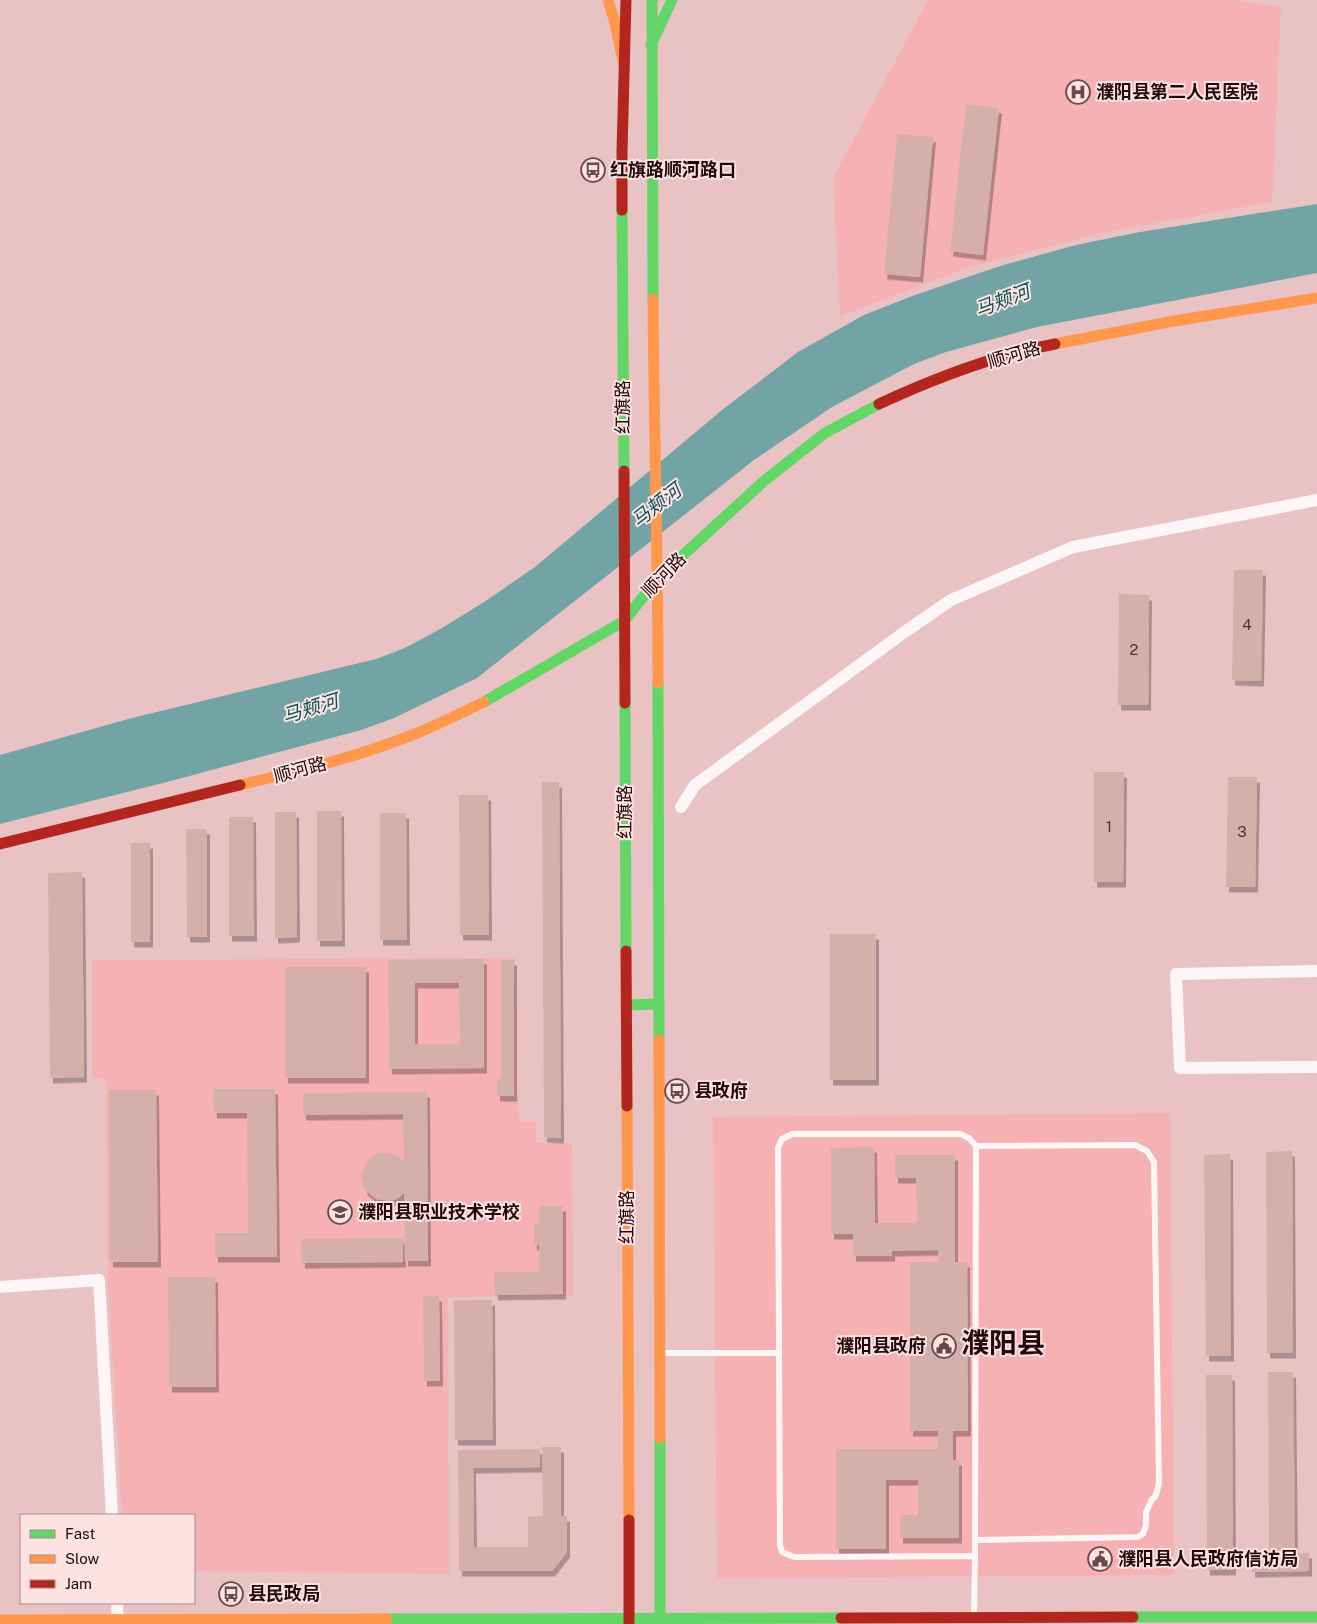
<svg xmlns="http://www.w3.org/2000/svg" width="1317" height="1624" viewBox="0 0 1317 1624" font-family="'Public Sans','Noto Sans SC',sans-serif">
  <defs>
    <filter id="shadow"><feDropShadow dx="3" dy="5.5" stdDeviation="0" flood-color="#0004"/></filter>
  </defs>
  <rect width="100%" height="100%" fill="#e9c3c4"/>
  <path fill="#f5b1b3" d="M928,0H1231L1281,7L1272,202L1101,233L969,267L840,316L833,178Z
    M515,958L519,1121L536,1122V1143H572L573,1296L448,1297L449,1574L194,1571V1515H122L108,1281L106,1078H92V960Z
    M1170,1113L1174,1575L717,1578L713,1117Z"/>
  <path fill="#72a3a5" d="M1317,204V273L1037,327L946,352L914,364L832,407L754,460L477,678L394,718L361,730L167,782L0,824V755L132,718L376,659L405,648L442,628L484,602L535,567L722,410L798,352L864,315L915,295L1000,266L1076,245L1140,232Z"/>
  <path fill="#d5b0aa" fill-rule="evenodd" filter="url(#shadow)" d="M966,104L999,108L983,255L950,251Z
    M897,134L933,137L920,277L884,274Z
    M1234,570H1263L1261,681L1232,680Z
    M1119,594L1149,595L1148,705H1118Z
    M1094,772H1124L1123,882H1094Z
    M1228,777H1257L1255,887H1226Z
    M542,782H559L561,1138L544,1137Z
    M459,795H488L489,935H460Z
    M317,811H341L342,941H317Z
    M275,812H296L297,937L275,938Z
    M380,813H406L407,940H380Z
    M229,817H253L254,936H229Z
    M186,829H207V937H187Z
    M131,843H150V942H131Z
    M82,872L84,1077L50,1078L48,873Z
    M830,934H876V1080H830Z
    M484,959V1068L389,1069L388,960ZM415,983H459L460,1044H415Z
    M501,960H514V1096H497V1079H501Z
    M285,967H366V1078H285Z
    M213,1089H275L277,1257H215V1233H248L247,1113H214Z
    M109,1090H156L158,1262H110Z
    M427,1092L428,1261H405L404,1193L397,1199L389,1201L376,1199L365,1190L361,1176L367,1161L373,1156L380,1153H388L396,1155L404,1161L403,1114L303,1115V1093Z
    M874,1147L875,1223H917L916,1178H895V1155H955V1262H967L968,1431H953V1460H959V1538H900V1515H918V1480H886V1549H836V1449H938V1431H910V1262H938V1250L892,1251V1256H853V1234H831V1148Z
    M1292,1151L1293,1353H1267L1266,1152Z
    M1230,1154L1231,1356H1206L1204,1155Z
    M539,1206H563V1294L495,1295L494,1272H539V1245H534V1223H539Z
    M403,1238V1262L302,1263L301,1239Z
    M168,1277H215L216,1387H169Z
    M423,1296H439L440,1381H424Z
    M454,1300H492L493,1440H455Z
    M1268,1372H1293L1295,1553H1309V1571L1252,1572V1554H1269Z
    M1206,1375H1232L1233,1570H1207Z
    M542,1447H561V1516H567V1552L552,1571H459L458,1450L540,1449V1467L473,1468L474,1547H528V1517L543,1516Z"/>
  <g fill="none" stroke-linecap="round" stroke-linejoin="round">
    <path stroke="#fcf6f6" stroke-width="6" d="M660,1353H779
      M975,1540L1138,1537L1143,1534L1146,1525V1512L1151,1501L1156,1495L1159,1483L1154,1162L1147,1151L1135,1145L976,1146
      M974,1615L975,1556L976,1146L969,1138L960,1134H792L782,1139L778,1148L780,1545L782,1552L794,1557L975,1556"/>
    <path stroke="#fcf6f6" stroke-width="12" d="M681,807L695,785L906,631L951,600L1073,547L1317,500
      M1317,971L1176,974L1180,1068L1317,1067
      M0,1287L99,1280L112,1515
      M117,1603L118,1620"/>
    <path stroke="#63d668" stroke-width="11" d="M652,0L653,299
      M651,45L672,0
      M622,210L624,471
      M658,683L659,1040
      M484,702L624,621L658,578L764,481L825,433L879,404
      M625,703L626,951
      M626,1005L659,1004
      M660,1438V1624
      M1133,1617H1317
      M387,1619L841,1618"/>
    <path stroke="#ff974d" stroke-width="11" d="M608,0L615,23L623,61
      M653,299C654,427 658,555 658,683
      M1055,344L1174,321L1317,298
      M240,785C289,773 338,762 385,745C419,734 451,718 484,702
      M659,1040L660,1438
      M627,1106L629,1520
      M0,1620L387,1619"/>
    <path stroke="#b3261e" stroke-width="11" d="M622,210V152L626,0
      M879,404C935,378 994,355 1055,344
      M624,471L625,703
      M0,844L240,785
      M626,951L627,1106
      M629,1520V1624
      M841,1618L1133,1617"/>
  </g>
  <defs>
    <g id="hospital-ring" transform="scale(1.25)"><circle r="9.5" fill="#fde2e2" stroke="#68494a" stroke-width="1.5"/><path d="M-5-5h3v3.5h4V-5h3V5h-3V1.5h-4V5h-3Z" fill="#68494a"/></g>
    <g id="bus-ring" transform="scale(1.25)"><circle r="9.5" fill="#fde2e2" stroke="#68494a" stroke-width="1.5"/><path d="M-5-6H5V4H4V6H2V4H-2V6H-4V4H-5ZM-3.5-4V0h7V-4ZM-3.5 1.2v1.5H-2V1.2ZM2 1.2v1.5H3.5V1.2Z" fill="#68494a"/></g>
    <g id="school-ring" transform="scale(1.25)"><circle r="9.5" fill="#fde2e2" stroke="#68494a" stroke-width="1.5"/><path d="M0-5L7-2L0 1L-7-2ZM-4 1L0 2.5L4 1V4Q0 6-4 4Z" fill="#68494a"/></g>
    <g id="civic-ring" transform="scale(1.25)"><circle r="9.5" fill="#fde2e2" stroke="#68494a" stroke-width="1.5"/><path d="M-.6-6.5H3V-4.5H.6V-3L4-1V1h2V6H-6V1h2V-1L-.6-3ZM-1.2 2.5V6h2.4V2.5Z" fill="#68494a"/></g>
  </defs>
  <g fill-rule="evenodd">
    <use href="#hospital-ring" x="1078" y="92"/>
    <use href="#bus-ring" x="593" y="170"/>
    <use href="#bus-ring" x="677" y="1091"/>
    <use href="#school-ring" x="340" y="1212"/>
    <use href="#civic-ring" x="944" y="1346"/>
    <use href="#civic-ring" x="1100" y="1559"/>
    <use href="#bus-ring" x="231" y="1594"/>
  </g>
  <g text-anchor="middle" stroke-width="4" stroke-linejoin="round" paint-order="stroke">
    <g font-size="15" fill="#503131">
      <text x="1247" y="630">4</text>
      <text x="1134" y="655">2</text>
      <text x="1109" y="832">1</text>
      <text x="1242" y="837">3</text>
    </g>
    <g font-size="18" font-weight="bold" fill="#230709" stroke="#fde2e2" text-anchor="start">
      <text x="1096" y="98">濮阳县第二人民医院</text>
      <text x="610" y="176">红旗路顺河路口</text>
      <text x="694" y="1097">县政府</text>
      <text x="358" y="1218">濮阳县职业技术学校</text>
      <text x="926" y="1352" text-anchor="end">濮阳县政府</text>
      <text x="1118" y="1565">濮阳县人民政府信访局</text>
      <text x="248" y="1600">县民政局</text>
    </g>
    <g font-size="18" fill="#230709" stroke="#fde2e2">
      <text transform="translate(1014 355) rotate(-16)" y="6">顺河路</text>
      <text transform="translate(623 407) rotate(-90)" y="6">红旗路</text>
      <text transform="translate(664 575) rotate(-46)" y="6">顺河路</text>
      <text transform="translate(300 770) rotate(-15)" y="6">顺河路</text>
      <text transform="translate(625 812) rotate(-90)" y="6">红旗路</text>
      <text transform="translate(627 1217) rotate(-90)" y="6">红旗路</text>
    </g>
    <g font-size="19" font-style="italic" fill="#075456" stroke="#fde2e2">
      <text transform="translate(1002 300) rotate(-21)" y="7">马颊河</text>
      <text transform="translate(656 505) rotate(-38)" y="7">马颊河</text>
      <text transform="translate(310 708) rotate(-17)" y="7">马颊河</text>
    </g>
    <g font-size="28" font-weight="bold" fill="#230709" stroke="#fde2e2">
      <text x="1003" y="1353">濮阳县</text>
    </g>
  </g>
  <rect x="20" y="1514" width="175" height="90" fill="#fde2e2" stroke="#a68a8b"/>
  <rect x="30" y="1530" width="25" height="8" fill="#63d668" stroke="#a68a8b"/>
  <text x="65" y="1539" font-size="15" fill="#230709">Fast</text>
  <rect x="30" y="1555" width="25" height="8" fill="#ff974d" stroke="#a68a8b"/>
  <text x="65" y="1564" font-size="15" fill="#230709">Slow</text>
  <rect x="30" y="1580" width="25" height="8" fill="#b3261e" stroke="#a68a8b"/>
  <text x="65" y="1589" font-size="15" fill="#230709">Jam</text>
</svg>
